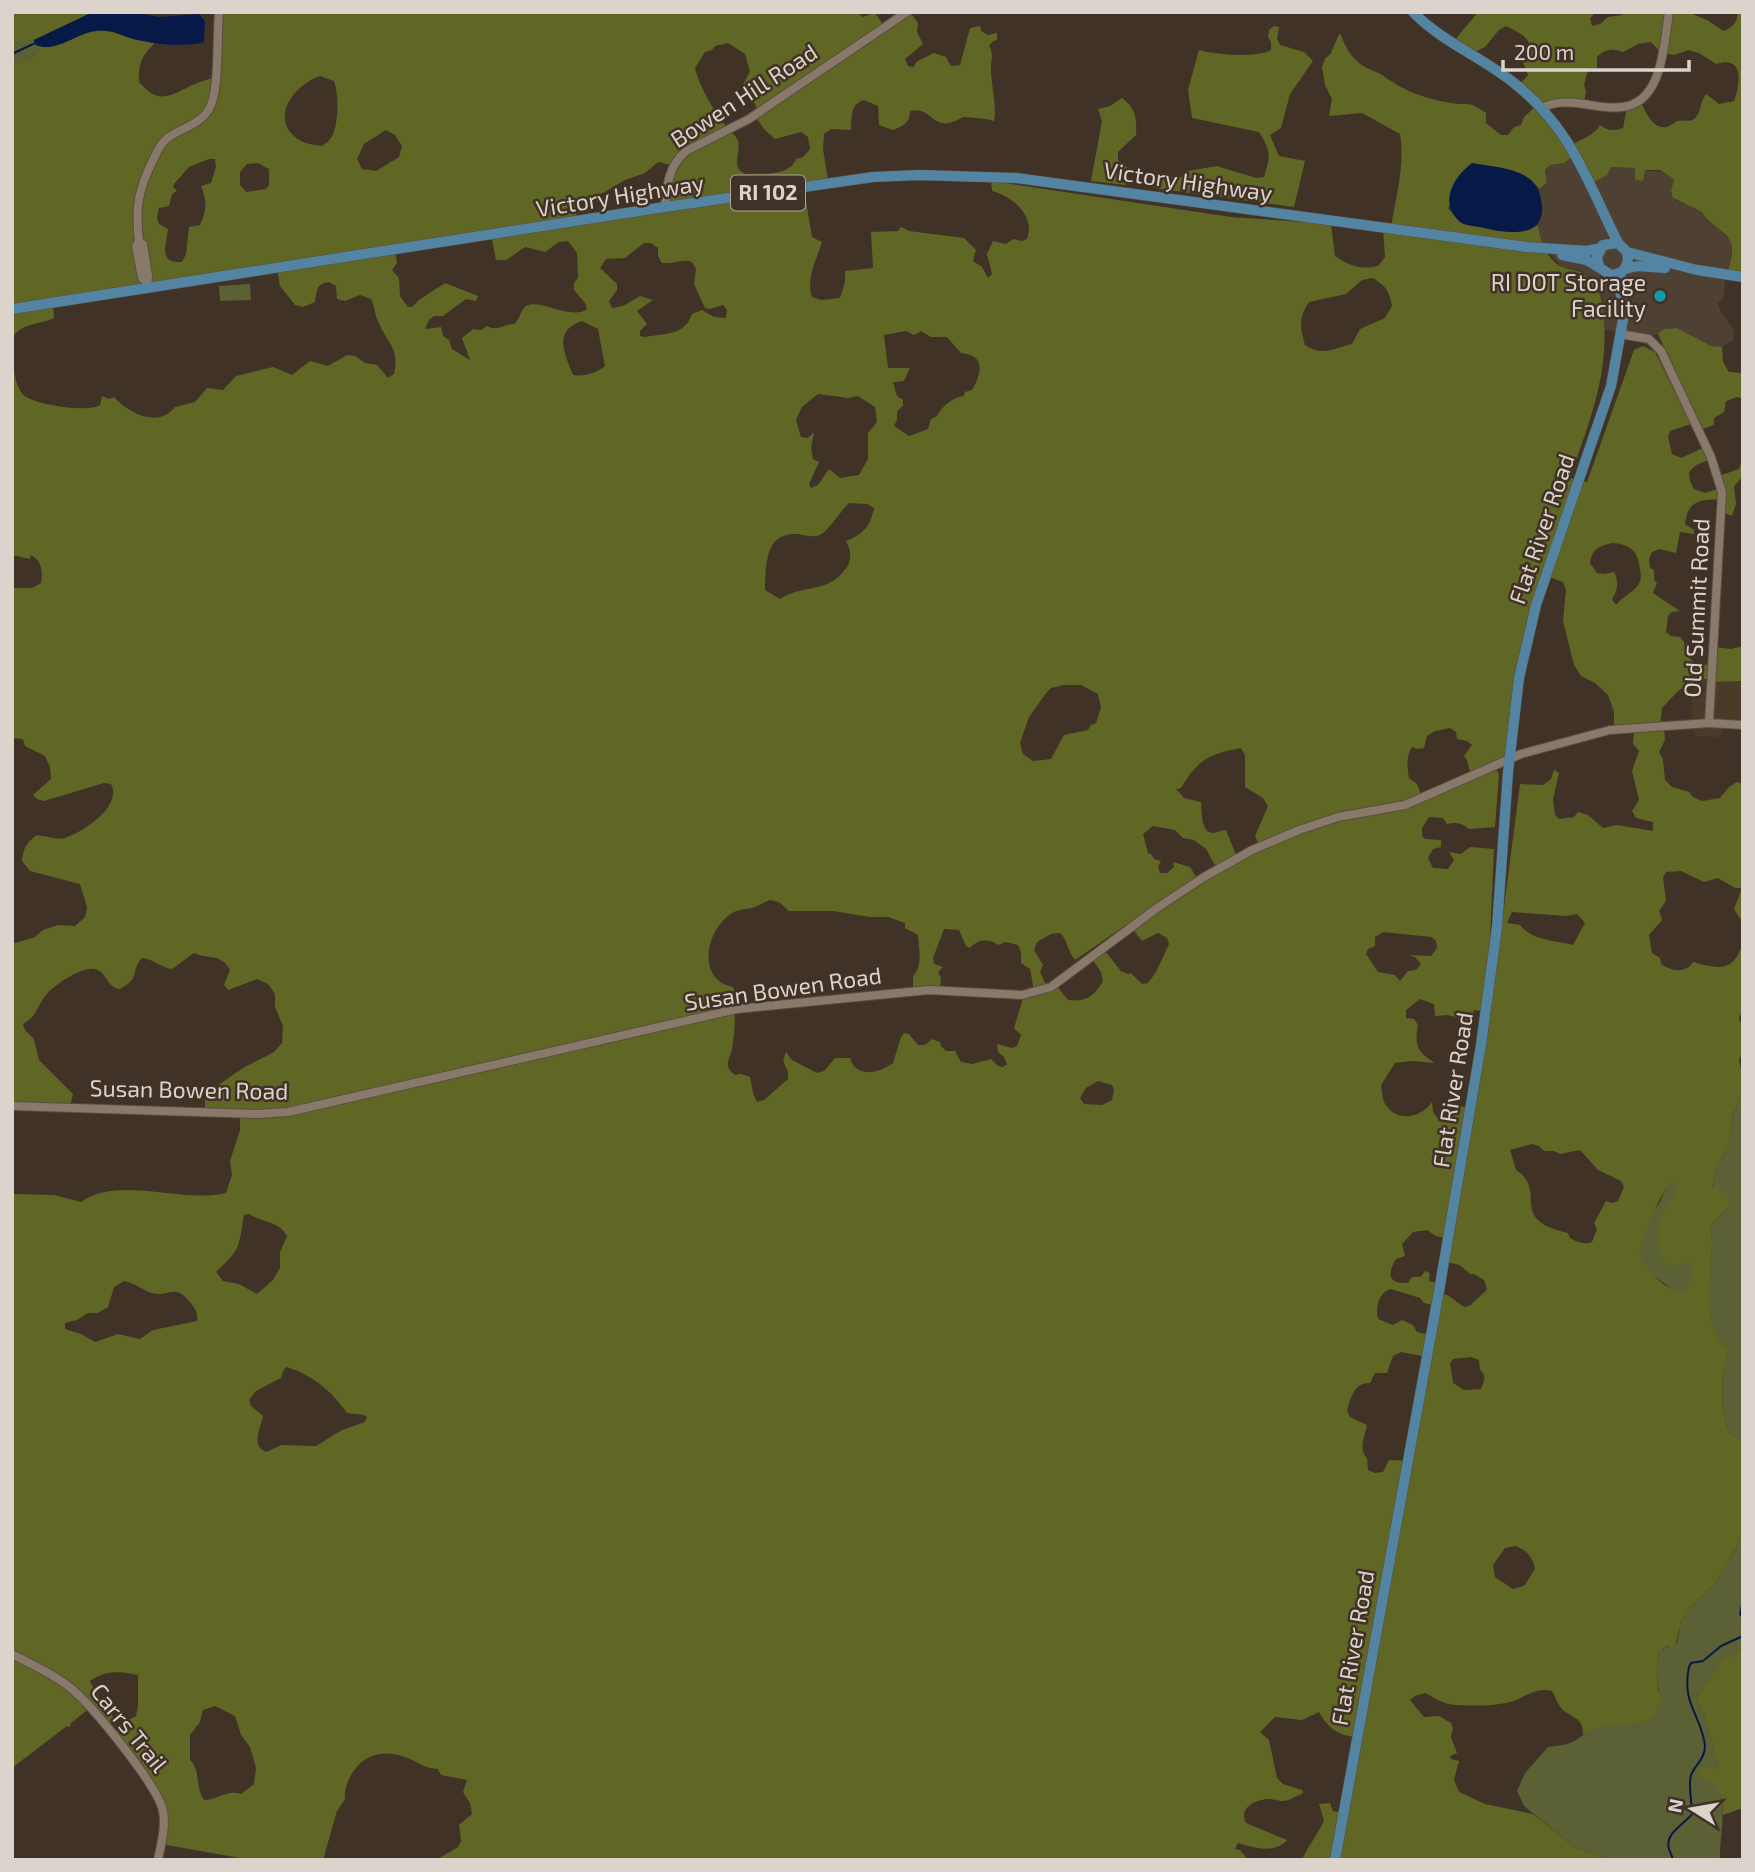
<svg xmlns="http://www.w3.org/2000/svg" width="1755" height="1872" viewBox="0 0 1755 1872" font-family="'Exo 2',sans-serif">
  <rect width="100%" height="100%" fill="#403226"/>
  <path fill="#4c3a29" d="M1701,679H1713L1714,682L1743,681V725L1726,724L1719,737L1697,736L1692,728L1691,695Z"/>
  <path fill="#4e4032" d="M1576,154L1608,169L1611,167L1635,168V180L1645,170L1664,172L1674,179L1671,191L1675,200L1703,212L1706,219L1721,229L1730,240L1732,252L1726,274L1723,300L1718,303L1720,311L1734,330L1733,340L1722,347L1711,346L1677,328L1664,329L1658,334L1647,338L1604,329L1602,298L1592,280L1580,270L1563,268L1540,243L1538,225L1542,214L1539,189L1547,183L1545,170L1550,165Z"/>
  <path fill="#5b6135" d="M34,40V44L40,46L32,58L12,65V43Z
    M250,284L251,300L220,301L219,286Z
    M1743,1094V1442L1741,1439L1732,1436C1719,1419 1719,1367 1731,1350C1700,1340 1711,1272 1712,1248C1713,1240 1710,1233 1710,1226L1729,1207L1712,1188L1718,1165L1730,1141L1733,1112Z
    M1706,1135L1694,1317C1679,1297 1664,1276 1638,1271L1634,1238L1660,1202L1668,1183Z
    M1743,1532V1648L1729,1657H1723L1696,1698L1704,1715L1718,1762L1714,1769L1700,1777C1705,1780 1711,1780 1715,1784C1729,1795 1719,1842 1720,1860H1614L1576,1848L1524,1806L1517,1791L1525,1773L1548,1747C1558,1746 1570,1745 1579,1738C1587,1733 1592,1727 1602,1725C1617,1721 1638,1726 1650,1718C1656,1714 1659,1706 1661,1700C1657,1688 1656,1662 1660,1650L1677,1643L1681,1622L1689,1608L1716,1582L1740,1540Z"/>
  <path fill="#606624" fill-rule="evenodd" d="M12,12H93L34,40L12,43Z
    M221,12H856L863,17L875,13L884,26L910,12L918,23L917,32L923,44L905,59L908,66L914,67L916,62L934,53L946,57L951,66L960,65L970,28L980,26L981,31L988,35L997,33V40L993,41L989,46C994,55 991,58 991,68C991,87 997,103 994,121C985,118 974,118 963,117C931,136 934,105 910,111C910,123 903,126 893,130L879,125L878,106L864,100C850,104 852,117 851,130L831,129L824,134L823,149L828,180L804,189L812,237L822,242C816,261 806,278 812,297L821,300L840,298L845,282V271L873,268L871,232L898,231L901,227L909,231L964,238L976,250L973,261L982,267L988,278L992,274L987,254L993,241L1006,244L1013,239L1022,241L1027,239C1036,216 1012,196 992,191L991,181L1231,217L1331,224L1335,256C1350,266 1360,270 1378,266L1385,257L1383,227H1391C1396,197 1405,165 1400,134L1362,113L1329,116L1332,99L1325,85L1322,67L1325,59L1331,53L1339,34L1341,35C1346,49 1353,61 1367,68C1372,71 1378,72 1382,75C1402,90 1425,99 1451,103C1470,106 1468,100 1486,113V123L1501,135H1508L1514,127L1521,125L1524,117L1537,105L1519,85L1528,75L1523,62C1539,43 1525,35 1506,26L1499,30L1485,47L1471,54L1453,42L1478,12H1596L1590,18L1592,26L1600,24L1608,17L1622,15L1625,12L1690,13L1709,21L1723,31C1731,29 1739,22 1737,12H1743V276L1728,273C1728,266 1732,258 1732,251C1733,230 1709,227 1702,212L1673,198L1671,191L1674,179L1660,170H1645L1643,181L1635,180V168L1611,167L1607,175L1594,182L1576,154L1564,163L1550,165L1545,170L1547,183L1539,189C1524,167 1496,168 1472,163L1448,208L1460,222L1498,231L1529,230L1538,225C1540,241 1547,262 1565,268C1575,271 1581,270 1589,278C1602,290 1603,305 1604,322C1608,379 1588,425 1570,478L1587,482L1634,350L1643,346L1655,352L1691,424L1670,431L1668,437L1672,454L1681,458L1705,447L1711,459L1696,465L1689,472L1690,481L1694,489L1705,493L1721,488L1719,476L1739,469L1743,455V476L1734,486L1736,504L1732,516L1722,512L1723,499C1701,500 1688,499 1685,524L1694,530V534L1680,532L1676,553L1660,549L1652,552L1649,559L1650,568L1654,570V580L1657,583L1653,593L1680,611L1672,612L1668,616L1666,632L1671,636L1680,637L1684,642L1686,655L1696,664L1714,665L1715,647L1731,649L1743,646V681L1714,682L1713,679H1701L1694,688L1685,687L1679,690L1662,708L1660,726L1664,728L1665,740L1659,752L1663,759L1665,780L1672,787L1689,792L1693,797L1702,801L1720,798L1729,787L1737,782L1743,784V923L1734,909L1742,888H1735L1718,878L1704,882L1681,871L1666,872L1663,878L1666,901L1659,911L1662,920L1649,935L1652,953L1660,958L1661,964C1671,971 1686,974 1693,962C1719,969 1734,973 1743,942V1009L1739,1018L1743,1030V1049L1739,1061L1743,1076V1094L1733,1112L1730,1141L1718,1165L1712,1187L1721,1188L1731,1201L1729,1207L1710,1226C1710,1233 1713,1241 1712,1248C1711,1272 1701,1341 1731,1350C1719,1367 1719,1419 1732,1436L1741,1439L1743,1442V1532L1740,1540L1716,1582L1689,1608L1681,1622L1675,1647L1668,1646C1664,1648 1661,1649 1659,1653C1657,1656 1657,1690 1659,1693C1660,1694 1662,1695 1663,1696C1660,1702 1658,1712 1653,1717C1639,1728 1606,1719 1583,1735C1584,1716 1571,1719 1561,1708C1557,1703 1555,1696 1552,1691C1534,1686 1523,1700 1506,1703C1493,1706 1458,1707 1445,1703C1438,1701 1432,1696 1425,1693L1415,1696L1410,1700L1424,1717L1439,1716L1451,1723L1453,1728L1451,1737L1457,1753L1450,1756L1451,1759L1459,1761L1454,1780L1459,1792L1485,1804L1533,1814L1576,1848L1614,1860H1302C1308,1845 1318,1835 1324,1820L1319,1804L1330,1803L1333,1811L1344,1813L1358,1737C1338,1736 1328,1728 1319,1712L1302,1720L1275,1717L1260,1732L1269,1740L1277,1778L1283,1784L1302,1790L1303,1793C1296,1796 1288,1802 1281,1801C1280,1801 1270,1799 1269,1799C1256,1799 1238,1808 1246,1823L1287,1840C1275,1854 1254,1848 1238,1843L1235,1849L1240,1850L1248,1860H436L458,1847L461,1841L459,1825L472,1814L470,1803L463,1792L467,1780L441,1775L438,1769C426,1768 422,1765 412,1760C393,1750 369,1751 356,1768C349,1776 344,1789 345,1799L337,1811L323,1860H251L161,1844L164,1823L158,1794L114,1735L120,1725L136,1716L138,1707V1675C120,1671 105,1670 90,1681C96,1696 107,1706 115,1720L109,1724L90,1708L71,1723L70,1727L67,1726L12,1768V1194L54,1195L81,1202C120,1175 181,1204 226,1193L232,1175L230,1161L240,1130V1114L205,1112V1098L214,1088L243,1068L274,1052L282,1043L283,1026L275,1007V994L268,984L257,979L228,990L224,985L230,970C221,953 210,960 194,953L172,969C161,968 154,959 142,958C130,970 142,977 120,989C107,988 107,972 95,969C81,966 50,987 43,999C35,1012 37,1015 23,1024L25,1030L34,1039L39,1060L73,1094L70,1107L12,1105V944L35,937L43,930L58,925L75,926L85,917L87,907L80,884L30,871L22,861C23,848 27,842 37,835C45,836 57,840 65,838C83,832 123,806 111,784L104,783L44,801L37,799L33,795L51,779L50,767L45,756L25,746L23,739L12,738V588H32L41,583C43,572 42,561 31,555L30,559L12,555V360C15,372 15,388 25,396C36,405 89,413 100,405L102,396L109,399L114,397C129,414 159,428 175,407L195,402L207,388L223,390L236,376L273,367L292,375L310,361L328,366L347,355L355,356L365,363L377,365L388,378L394,374C400,347 387,344 378,321C374,314 375,306 371,299L360,295L345,301L337,299L336,286L329,282C316,284 317,290 315,302L303,307L295,305L280,286L277,268L53,302L54,318C40,325 17,323 12,340V65L32,58L40,46C65,46 71,34 92,31C112,28 135,39 156,42C142,55 138,63 139,82C157,103 167,98 190,86C198,82 208,80 217,76ZM1651,42L1661,53L1674,55L1689,50L1699,53L1716,64C1745,55 1740,84 1734,101L1719,104L1706,94C1700,101 1701,114 1694,119C1689,123 1683,119 1677,121C1676,122 1668,127 1667,127C1652,130 1646,111 1640,101L1627,107L1623,128C1615,131 1607,131 1600,125C1594,136 1582,138 1572,145L1546,106L1584,104L1586,91L1584,85L1587,73L1591,68H1597V57C1604,49 1614,48 1623,52L1638,44ZM728,43L745,54L750,71L743,85L759,111L754,115L765,130L775,139L801,132L808,137L810,149L803,157L796,159C789,177 763,173 746,174C730,168 741,153 738,141C735,133 729,131 725,125C714,112 698,83 695,68L705,52L712,50L715,46ZM320,76L334,81C339,94 339,125 331,138C329,141 325,144 322,146C315,145 307,144 301,141C267,121 293,85 320,76ZM386,130L395,135L402,146L399,157L376,171L362,169L357,159L364,144ZM209,159H215L216,167L211,183L201,186C207,201 207,210 200,225L189,227L186,254L182,262C158,263 166,247 168,229L159,224L157,218L159,208L169,206L172,194L177,191L173,187L174,184L189,167ZM658,162L672,165L663,207L577,220L575,205L588,197L603,193L625,180L645,173ZM258,163L269,169V185L266,189L246,192L240,185V172L247,164ZM491,235L496,260H506L525,247L545,252L559,242L568,241L577,253L578,278L574,283V290L585,303L587,309C572,321 539,298 526,306C520,310 520,320 514,324C505,324 497,332 487,326L481,330L473,329L462,338L470,360L452,349L449,340L443,336L441,327L425,329L429,320L434,316H443L466,299L476,301L478,296L445,283L419,300L412,307H408L400,296L399,278L392,270L397,263L395,250ZM644,243H651L658,248V256L662,263C673,265 682,258 692,262L696,269L694,284L705,308L709,309L723,305L727,310L726,318L714,317L702,310L692,314C684,336 666,333 645,337L640,336V331L647,324L637,311L653,300L640,296L623,306L612,308L609,301L617,290V284L600,268L606,259L625,258ZM1373,278C1386,286 1389,291 1392,306L1385,318L1360,329L1352,344C1334,348 1323,357 1305,345C1300,327 1298,319 1309,302L1346,294L1362,280ZM582,321L598,329L605,366C597,373 584,377 573,375C565,354 552,331 582,321ZM906,331L914,335L921,331L931,337H947L961,353C987,355 981,375 972,390L965,392L964,396C953,397 941,407 937,416L931,419L928,429L909,436L894,426L897,420V411L903,406V400L897,396L893,382L904,381L910,368H888L884,335ZM818,394L848,398L858,396L875,407L877,422L868,433V459L859,475L840,478L829,469L818,485L811,488L809,484L819,462L813,459L811,448L814,432L808,438L801,437L796,420L802,407ZM849,503L867,504L874,508C871,525 863,535 846,541C851,550 852,558 847,567C828,595 804,583 780,599L765,590C766,565 764,532 798,534C805,535 813,538 820,535C827,532 841,511 849,503ZM1612,543C1627,544 1637,549 1639,564C1640,569 1642,576 1640,581C1637,591 1624,595 1617,604H1615L1612,599C1618,590 1619,581 1614,572L1604,574L1597,573L1590,563C1592,549 1599,546 1612,543ZM1549,577L1563,582L1566,590L1563,621L1574,665L1581,676L1595,683L1608,695L1614,712V729H1634L1633,744L1639,751L1632,771L1639,800L1632,811L1636,818L1653,822V831L1617,825L1603,828L1588,815L1578,812L1574,817L1559,819L1555,815L1553,799L1559,773L1554,770L1551,779L1543,785L1520,784L1491,1008L1472,1108L1459,1106L1451,1108L1449,1116L1445,1119H1438L1433,1112L1432,1102C1420,1119 1395,1123 1384,1102C1382,1097 1382,1090 1381,1085L1395,1063L1411,1061L1435,1063C1418,1053 1414,1046 1418,1025L1414,1019L1406,1018V1010L1420,999L1434,1004L1435,1016L1448,1015L1471,1022L1474,1010L1481,1011L1490,939L1494,849L1470,847L1461,854L1449,852L1454,860L1448,869L1433,868L1428,858L1433,849L1441,847V840L1425,839L1422,836V828L1429,817L1443,818L1447,824C1456,822 1462,823 1469,829L1495,827L1499,774L1496,769L1512,759L1530,630ZM1064,685H1081L1098,694L1101,707L1096,723L1091,725L1088,730L1064,735L1051,759L1033,761L1023,754L1020,743L1029,717L1047,692L1051,688ZM1450,728L1456,732L1457,739L1467,741L1472,745L1464,756L1467,760L1471,775L1422,797L1417,784L1409,778C1407,767 1406,756 1412,747L1417,749L1424,748L1427,736L1435,731ZM1241,748L1245,755V787L1263,798L1268,806L1255,836L1259,845L1236,855L1226,830C1222,830 1218,832 1214,833C1200,833 1202,811 1201,802L1184,798L1176,789L1181,788C1198,760 1208,754 1241,748ZM1153,826L1175,830L1183,838L1194,840L1206,849L1216,867L1198,880L1190,867L1173,862L1174,867L1167,873H1160L1158,867L1161,861L1154,859L1151,854L1148,853L1143,834ZM770,900L779,902L789,911H833L870,917H888L905,923V928L918,935C919,949 923,966 913,976V991L940,989L941,978L938,972L943,967L934,964L933,958L944,929L959,930L966,946L970,948C977,939 990,938 998,945L1006,942L1018,945L1021,952V963L1030,969L1034,991L1024,995L1014,1028L1021,1035L1017,1046L1012,1048L997,1044L998,1052L1004,1057L1007,1064L1003,1067L998,1066L991,1059L972,1064L961,1062L955,1051H946L941,1046L940,1042L932,1039L925,1045H918L909,1034L904,1033L901,1037L893,1063C880,1073 856,1079 850,1058H835L824,1071L817,1073L792,1060L786,1052L783,1061L788,1072V1079L764,1100L757,1102L753,1093L750,1077L741,1074L735,1075C731,1072 729,1070 728,1066C727,1060 731,1055 732,1049C734,1036 736,1023 734,1010L736,1009C736,974 731,994 716,978C699,958 714,922 734,912C740,909 749,909 755,907C760,905 765,902 770,900ZM1512,912L1566,916L1577,914L1585,923L1573,945C1555,940 1533,941 1520,925L1507,923ZM1126,925L1131,927L1142,941L1158,933L1167,938L1169,944L1156,972L1148,983L1142,984L1131,973L1128,974L1121,971L1105,951L1092,959L1101,972L1103,981C1094,997 1085,1002 1068,1000L1055,984L1047,987L1040,972L1043,965L1034,950L1037,942L1051,934L1060,933C1068,940 1067,951 1075,960ZM1383,932L1431,937L1436,941L1437,948L1431,956L1408,955L1415,957L1421,964L1416,970L1408,971L1400,981L1395,975L1378,972L1366,954L1368,949L1375,946V937ZM1098,1081L1112,1085L1114,1090L1112,1100L1102,1105L1084,1104L1080,1098L1086,1088ZM1532,1144L1539,1146L1544,1151H1554L1560,1154L1580,1150L1598,1170L1621,1181L1624,1187L1618,1201L1612,1203L1606,1201L1594,1223L1597,1229L1592,1242C1584,1245 1577,1242 1570,1238L1568,1233C1506,1219 1549,1191 1516,1170L1510,1150ZM1674,1180L1678,1185C1676,1198 1668,1203 1662,1214C1656,1228 1657,1252 1666,1264L1676,1266L1691,1262L1694,1266L1687,1290L1681,1294C1664,1287 1643,1270 1639,1252C1643,1236 1662,1187 1674,1180ZM249,1214C263,1223 279,1221 287,1236L280,1252V1268L273,1280L257,1294L239,1284L223,1281L216,1272C242,1248 238,1248 244,1215ZM1427,1230L1436,1236L1449,1239L1446,1262L1460,1265L1470,1274H1474L1484,1280L1487,1289C1482,1296 1475,1299 1471,1305L1465,1307C1453,1301 1454,1296 1440,1293L1441,1284L1429,1281L1430,1273L1425,1271L1421,1277H1412L1408,1283C1388,1284 1387,1274 1396,1259L1405,1256L1402,1244L1413,1232ZM124,1281C134,1283 140,1288 149,1292C169,1300 174,1279 193,1306C197,1312 198,1315 197,1321L153,1330L140,1339L118,1334L95,1342L81,1334L65,1329V1323L77,1320L88,1313H98L108,1307L114,1287ZM1391,1289L1420,1298L1424,1303L1436,1306L1430,1335L1417,1332L1413,1325L1402,1320L1393,1325L1378,1319C1375,1307 1379,1292 1391,1289ZM1401,1352L1427,1357L1407,1461L1389,1460L1383,1472L1375,1473L1368,1470L1367,1458C1358,1448 1365,1437 1367,1425L1350,1417L1347,1410C1351,1398 1354,1382 1370,1383L1375,1373H1387L1393,1356ZM1471,1357L1479,1360L1480,1370C1487,1376 1484,1381 1481,1389L1464,1390L1453,1383L1450,1363L1453,1359ZM287,1367C313,1376 331,1390 347,1413L364,1415L367,1417L365,1422L342,1430L316,1446L282,1445L266,1452C250,1445 261,1428 263,1416L251,1406L249,1400L256,1391L281,1378L284,1369ZM1516,1546C1528,1552 1532,1556 1535,1569L1524,1586L1513,1589L1495,1577L1493,1565L1505,1548ZM215,1706L235,1716L241,1735L250,1747L256,1768L254,1784L241,1794C228,1789 217,1800 204,1800C195,1787 201,1770 190,1760V1735L200,1722L203,1710Z
    M1274,26L1279,27L1277,39L1280,45L1304,52L1313,61L1290,94L1281,128L1270,135L1279,156L1305,161L1294,207L1154,188L1157,176L1184,177L1187,171L1217,166L1256,178L1264,177C1271,155 1271,151 1259,132L1192,118L1188,90L1199,50C1216,55 1257,58 1271,50V42L1268,37L1269,30Z
    M1122,98C1136,108 1137,119 1136,135L1118,152V160L1129,169L1126,185L1091,181L1102,121L1098,109L1110,106Z
    M1677,328L1711,346L1722,347L1723,362L1729,372L1741,373L1743,377V399L1737,397L1726,401L1724,412L1714,418V425L1702,429L1658,334L1664,329Z
    M1743,1648V1808L1723,1815C1722,1788 1719,1784 1695,1776L1701,1766H1708L1714,1769L1718,1763L1704,1715L1696,1698L1723,1657H1729Z"/>
  <path fill="#071947" d="M93,12H135L159,17L199,14L205,21L204,42C182,48 154,44 133,39C119,35 111,29 96,31C76,33 54,55 34,44V40Z
    M1472,163C1496,168 1532,167 1540,195C1552,238 1512,235 1484,228C1477,226 1464,226 1459,221C1439,203 1453,177 1472,163Z"/>
  <g fill="none" stroke-linecap="round" stroke-linejoin="round">
    <path stroke="#071947" stroke-width="2" d="M12,54L33,44
      M1743,1601L1740,1614L1743,1618
      M1673,1860C1672,1856 1670,1852 1669,1849C1664,1833 1685,1824 1692,1814C1692,1803 1688,1786 1691,1775C1695,1765 1705,1759 1705,1746C1702,1716 1681,1704 1689,1667L1691,1663L1703,1661L1721,1646L1743,1636"/>
    <g stroke="#594e44" stroke-width="10">
      <path id="minor" d="M1542,108C1555,101 1569,102 1584,104C1596,106 1609,109 1622,107C1663,103 1664,43 1669,12
        M665,207C667,185 668,167 686,151L749,119L907,12
        M139,242L143,244L148,276L147,285
        M146,281L142,278L136,246L139,242C135,207 138,190 154,158C158,150 161,142 169,137C185,126 203,124 211,105C219,87 217,34 219,12
        M1620,334L1649,339L1661,351L1711,457L1722,492L1709,723
        M12,1106L257,1114L288,1112L737,1009L929,990L1022,995L1051,987L1157,908L1204,877L1252,850L1299,830L1338,817L1405,805L1521,754L1610,730L1709,723L1743,725
        M12,1654C32,1665 56,1675 73,1690C94,1708 158,1786 163,1811C166,1827 161,1844 158,1860"/>
    </g>
    <g stroke="#594e44" stroke-width="11">
      <path id="major" d="M1413,12C1442,42 1482,57 1514,83C1572,129 1587,181 1618,243
        M1627,252L1697,270L1743,277
        M1562,255L1587,260L1611,275C1624,274 1630,265 1627,252L1618,243L1603,245L1597,257L1599,266
        M1625,269L1638,266L1665,268
        M12,309L665,207L873,177L919,175L1016,178L1527,247L1587,251L1601,248
        M1335,1860L1439,1291L1481,1045L1497,927L1508,772L1519,678L1536,605L1611,386L1624,314L1619,283L1621,272"/>
    </g>
    <use href="#minor" stroke="#88796b" stroke-width="8"/>
    <use href="#major" stroke="#5384a1" stroke-width="10"/>
  </g>
  <circle fill="#0f9aa8" stroke="#403226" stroke-width="2.5" cx="1660" cy="296" r="7"/>
  <g text-anchor="middle" stroke-width="5" stroke-linejoin="round" paint-order="stroke">
    <rect fill="#403226" stroke="#ada39a" stroke-width="2" x="731" y="175.5" width="74" height="35" rx="5"/>
    <g font-size="21" font-weight="bold" fill="#dcd3cc">
      <text x="768" y="200">RI 102</text>
    </g>
    <g font-size="23" fill="#dcd3cc" stroke="#403226">
      <text transform="translate(744 96) rotate(-33)" y="8">Bowen Hill Road</text>
      <text transform="translate(1188 182) rotate(8)" y="8">Victory Highway</text>
      <text transform="translate(620 196) rotate(-9)" y="8">Victory Highway</text>
      <text transform="translate(1542 529) rotate(-71)" y="8">Flat River Road</text>
      <text transform="translate(1697 608) rotate(-87)" y="8">Old Summit Road</text>
      <text transform="translate(783 989) rotate(-8)" y="8">Susan Bowen Road</text>
      <text transform="translate(189 1090) rotate(1)" y="8">Susan Bowen Road</text>
      <text transform="translate(1453 1090) rotate(-81)" y="8">Flat River Road</text>
      <text transform="translate(1353 1648) rotate(-80)" y="8">Flat River Road</text>
      <text transform="translate(129 1728) rotate(51)" y="8">Carrs Trail</text>
    </g>
    <g font-size="23" fill="#dcd3cc" stroke="#403226" text-anchor="end">
      <text x="1646" y="291">RI DOT Storage<tspan x="1646" dy="26">Facility</tspan></text>
    </g>
  </g>
  <rect width="1755" height="1872" fill="none" stroke="#dcd3cc" stroke-width="28"/>
  <g transform="translate(1692 1809) rotate(281)" stroke="#403226" stroke-width="5" paint-order="stroke">
  <path d="M0-5L12 26L0 18L-12 26Z" fill="#dcd3cc"/>
  <text y="-10" font-size="19" font-weight="bold" text-anchor="middle" fill="#dcd3cc">N</text>
  </g>
  <path d="M1503 60v10h186v-10" fill="none" stroke="#dcd3cc" stroke-width="3.5"/>
  <text x="1514" y="60" font-size="21" fill="#dcd3cc" stroke="#403226" stroke-width="5" paint-order="stroke">200 m</text>
</svg>
